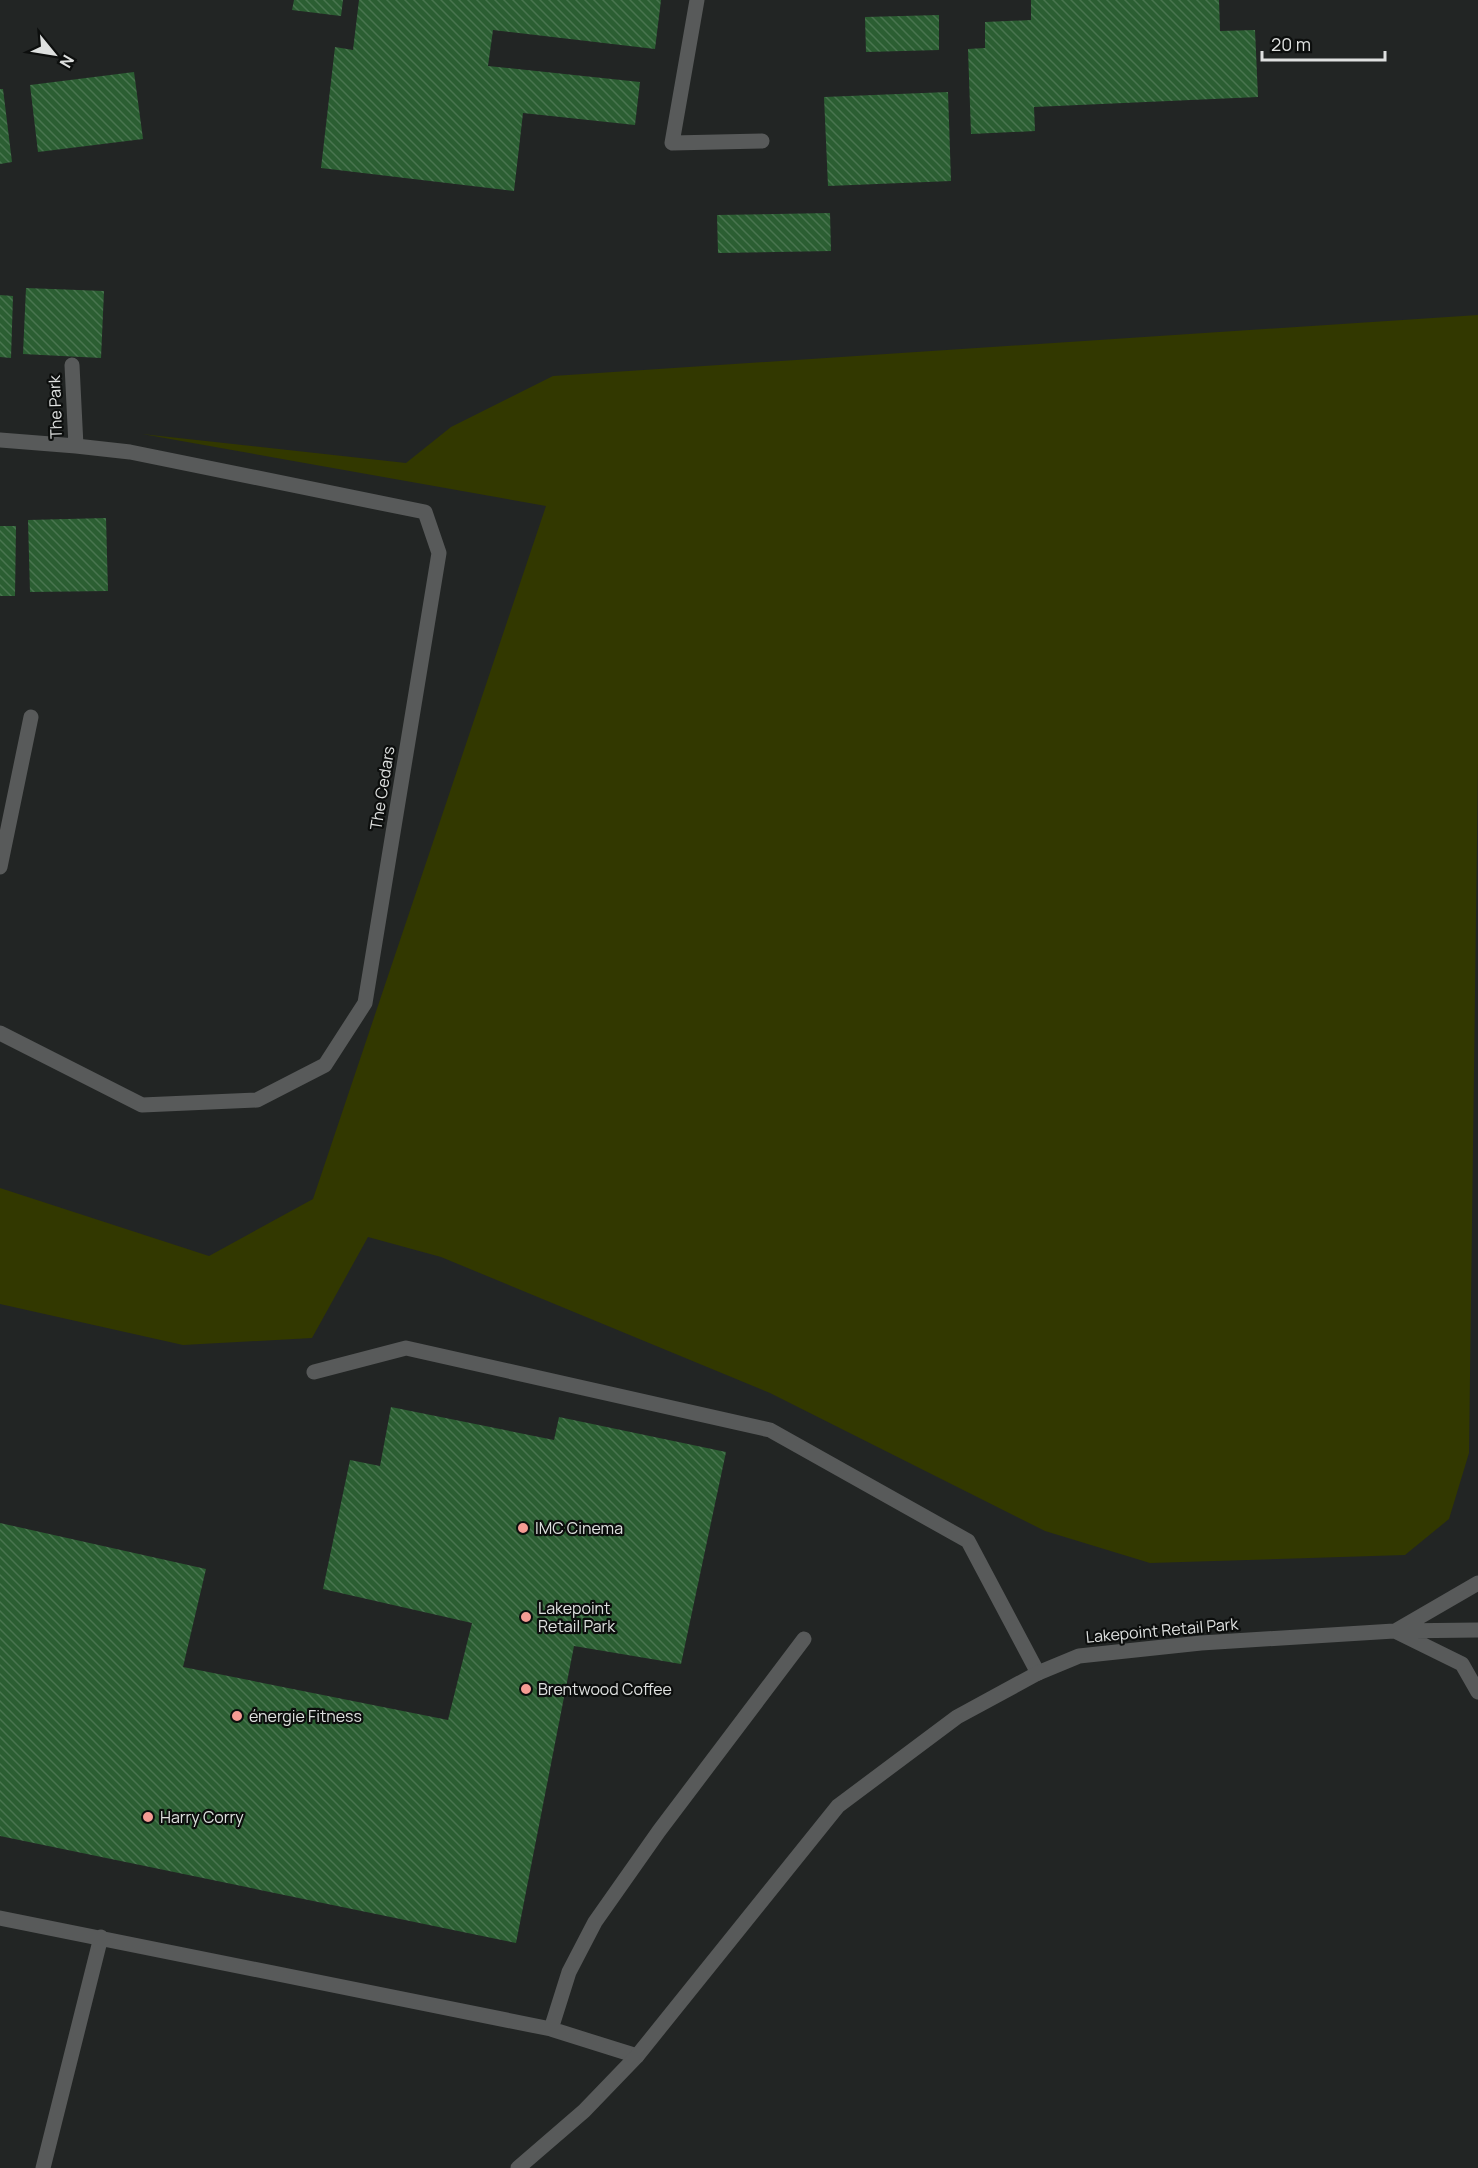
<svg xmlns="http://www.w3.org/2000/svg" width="1478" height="2168" viewBox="0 0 1478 2168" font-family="Manrope,sans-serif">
  <defs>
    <pattern id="building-back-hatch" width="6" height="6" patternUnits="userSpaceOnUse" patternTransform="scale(1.5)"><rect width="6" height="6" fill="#2b5e32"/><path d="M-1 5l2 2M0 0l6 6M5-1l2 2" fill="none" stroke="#49754f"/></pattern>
  </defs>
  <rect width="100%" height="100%" fill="#222524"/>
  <path fill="#323800" d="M1478,315V764L1469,1453L1449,1519L1405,1555L1150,1563L1045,1531L770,1393L441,1257L368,1237L312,1338L183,1345L0,1304V1188L209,1256L313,1199L546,506L142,434L406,463L451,427L553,376Z"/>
  <path fill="url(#building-back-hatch)" d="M294,0H343L341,16L292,10Z
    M359,0H661L655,49L493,30L488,66L640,82L635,125L523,113L514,191L321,168L335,47L353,50Z
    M1031,0H1219L1220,31L1255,30L1258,97L1034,107L1035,131L971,134L968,49L985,48V22L1031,20Z
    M939,15V50L866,52L865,17Z
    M134,72L143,139L38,152L30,85Z
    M0,89H3L12,162L0,164Z
    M948,92L951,181L828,186L824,97Z
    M830,213L831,251L718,253L717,215Z
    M26,288L104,291L101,358L23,354Z
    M0,295L13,296L11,358L0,357Z
    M106,518L108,591L30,592L28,520Z
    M0,526H16L15,596H0Z
    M391,1407L554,1440L559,1417L726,1452L681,1664L574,1646L516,1943L0,1836V1523L206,1569L183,1667L448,1720L472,1623L323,1589L350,1460L380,1466Z"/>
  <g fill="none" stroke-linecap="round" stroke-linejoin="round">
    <path stroke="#585a5a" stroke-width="15" d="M697,0L672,143L762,141
      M314,1372L406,1348L770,1430L968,1541L1038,1673
      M0,1918L551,2029L637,2056
      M551,2029L569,1972L595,1922L659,1831L804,1639
      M43,2168L101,1937"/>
    <path stroke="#585a5a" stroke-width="15" d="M0,440L76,446L72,365
      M0,867L31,717
      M0,1033L142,1105L257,1100L325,1065L365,1003L439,553L425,512L130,452L76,446
      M1397,1630L1478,1583
      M1397,1632L1462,1664L1478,1692
      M518,2168L584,2111L637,2056L838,1806L957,1717L1038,1673L1079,1656L1201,1643L1394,1631L1478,1630"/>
  </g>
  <g fill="#f59c94" stroke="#0c0e0d" stroke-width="2">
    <circle cx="523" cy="1528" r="6"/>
    <circle cx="526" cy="1617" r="6"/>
    <circle cx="526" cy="1689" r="6"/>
    <circle cx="237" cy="1716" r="6"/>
    <circle cx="148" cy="1817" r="6"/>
  </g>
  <g text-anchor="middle" stroke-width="4.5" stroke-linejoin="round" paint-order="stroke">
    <g font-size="16" fill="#dee0df" stroke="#0c0e0d">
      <text transform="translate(55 407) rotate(-92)" y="6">The Park</text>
      <text transform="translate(382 788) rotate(-81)" y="6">The Cedars</text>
      <text transform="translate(1162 1630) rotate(-5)" y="6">Lakepoint Retail Park</text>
    </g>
    <g font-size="16" fill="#dee0df" stroke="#0c0e0d" text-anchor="start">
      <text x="535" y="1534">IMC Cinema</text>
      <text x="538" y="1614">Lakepoint<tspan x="538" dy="18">Retail Park</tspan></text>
      <text x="538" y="1695">Brentwood Coffee</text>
      <text x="249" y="1722">énergie Fitness</text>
      <text x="160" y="1823">Harry Corry</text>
    </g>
  </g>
  <g transform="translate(54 54) rotate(120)" stroke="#0c0e0d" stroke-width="4.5" paint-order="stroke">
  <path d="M0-4.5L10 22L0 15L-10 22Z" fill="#dee0df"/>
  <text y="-9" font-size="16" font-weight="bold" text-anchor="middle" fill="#dee0df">N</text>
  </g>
  <path d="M1262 51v9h123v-9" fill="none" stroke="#dee0df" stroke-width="3"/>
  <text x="1271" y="51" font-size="18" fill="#dee0df" stroke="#0c0e0d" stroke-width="4.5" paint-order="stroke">20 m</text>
</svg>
